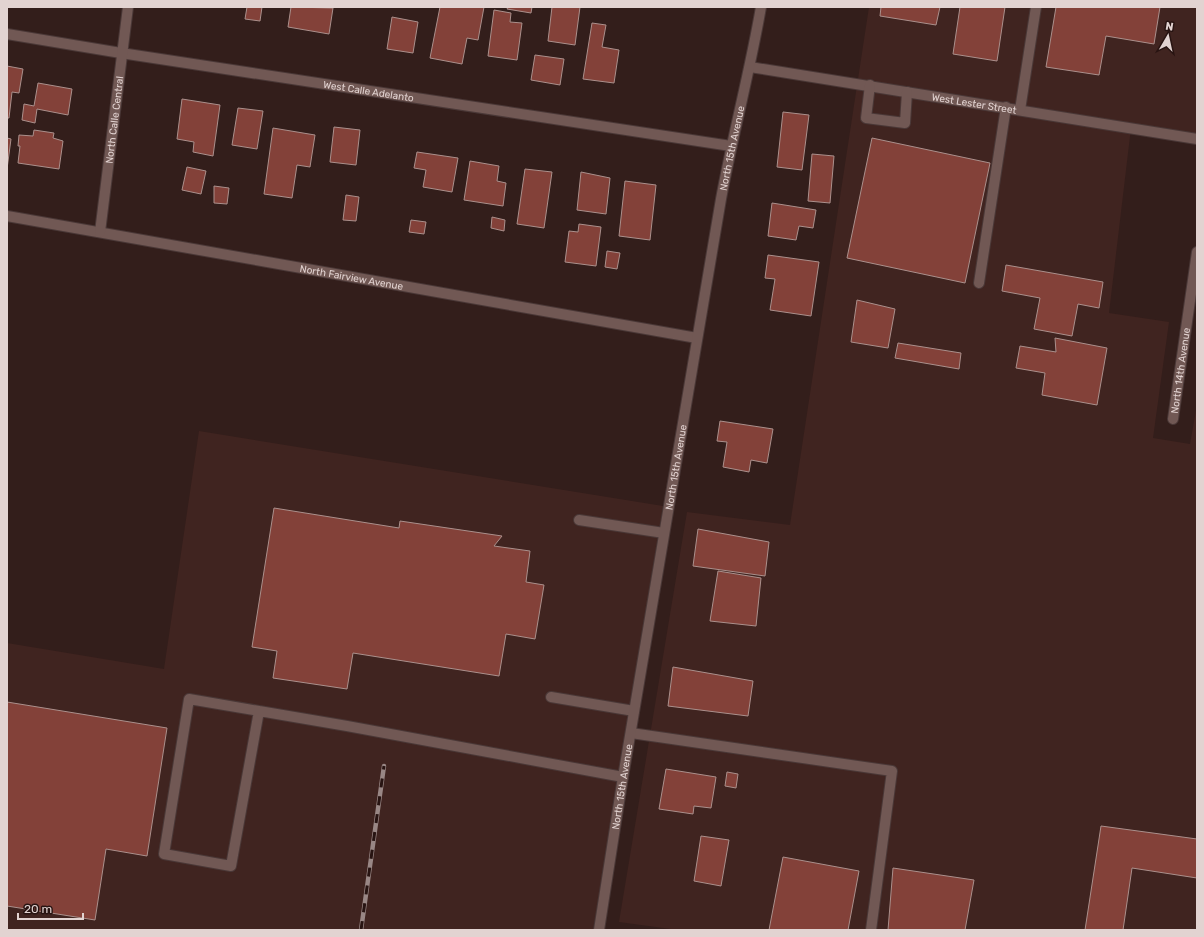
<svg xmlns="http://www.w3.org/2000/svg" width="1204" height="937" viewBox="0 0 1204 937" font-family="Rubik,sans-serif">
  <rect width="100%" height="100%" fill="#331e1b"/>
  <path fill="#402420" d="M869,7H1197V139L1131,128L1109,313L1169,322L1153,438L1190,444L1197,405V930H678L619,922L687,512L790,525Z
    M199,431L663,506L593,930H7V643L164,669Z"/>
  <path fill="#834139" stroke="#ab908c" d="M247,7H262L260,21L245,19Z
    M291,7L333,8L329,34L288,27Z
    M440,7H484L478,40L467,38L462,64L430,58Z
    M508,7H532L531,13L507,9Z
    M552,7H580L575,45L548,41Z
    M881,7H940L936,25L880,16Z
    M960,7H1005L997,61L953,54Z
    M1056,7H1160L1154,44L1106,36L1099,75L1046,67Z
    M494,10L511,13L510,22L522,23L517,60L488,56Z
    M392,17L418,22L413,53L387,49Z
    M592,23L606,25L602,47L619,50L614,83L583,79Z
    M535,55L564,59L560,85L531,80Z
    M7,66L23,69L19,93L12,92L9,118H7Z
    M38,83L72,89L68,115L37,109L35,123L22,120L24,104L34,106Z
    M182,99L220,105L213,156L193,152L194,142L177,139Z
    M238,108L263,111L257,149L232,145Z
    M783,112L809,115L802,170L777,167Z
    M334,127L360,130L356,165L330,162Z
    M273,128L315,135L310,167L297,165L292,198L264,194Z
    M34,130L54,133L53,138L63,141L59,169L18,163L20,146H18L19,135L33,136Z
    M7,138L11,139L7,169Z
    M872,138L990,163L965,283L847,258Z
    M417,152L458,158L452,192L423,187L426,170L414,168Z
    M812,154L834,156L830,203L808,201Z
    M470,161L499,166L497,181L506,183L503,206L464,200Z
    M187,167L206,171L201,194L182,190Z
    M525,169L552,172L544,228L517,224Z
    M581,172L610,178L606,214L577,210Z
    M625,181L656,185L650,240L619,236Z
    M214,186L229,188L227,204L214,203Z
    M346,195L359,197L356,221L343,220Z
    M772,203L816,210L813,228L799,226L796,240L768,236Z
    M492,217L505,220L504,231L491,228Z
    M411,220L426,222L424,234L409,232Z
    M579,224L601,227L596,266L565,262L569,231L578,232Z
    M607,251L620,253L617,269L605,267Z
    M768,255L819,262L811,316L770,310L775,279L765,278Z
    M1006,265L1103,282L1099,308L1078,304L1072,336L1034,329L1040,298L1002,291Z
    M857,300L895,309L888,348L851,342Z
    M1055,338L1107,348L1097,405L1042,395L1045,373L1016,368L1020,346L1056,352Z
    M898,343L961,353L959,369L895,358Z
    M720,421L773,429L767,463L751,460L749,472L723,467L727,442L717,441Z
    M274,508L399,528L400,521L502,536L494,546L530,551L526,582L544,585L535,639L506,634L499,676L353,653L347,689L273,678L277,651L252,647Z
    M698,529L769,542L765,576L693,566Z
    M718,571L761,578L756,626L710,621Z
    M673,667L753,681L748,716L668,706Z
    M7,702L167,728L147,856L106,849L95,920L7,906Z
    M666,769L716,777L711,808L694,806L693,814L659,809Z
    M727,772L738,774L736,788L725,786Z
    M1101,826L1197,839V878L1132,868L1123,930H1085Z
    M701,836L729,840L721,886L694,881Z
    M783,857L859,871L848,930H769Z
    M893,868L974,880L965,930H888Z"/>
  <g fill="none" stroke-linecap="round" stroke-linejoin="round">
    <g stroke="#4a3837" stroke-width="12">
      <g id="minor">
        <path id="s1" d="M7,34L121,53L731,146"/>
        <path id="s2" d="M750,67L1197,139"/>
        <path d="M870,85L866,118L905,123L907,92"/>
        <path d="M1020,110L1036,7"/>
        <path id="s3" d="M7,216L697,338"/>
        <path id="s4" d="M100,232L128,7"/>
        <path d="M979,283L1006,107"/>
        <path id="s5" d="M1173,419L1197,252"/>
        <path d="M579,520L664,533"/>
        <path d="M551,697L634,711"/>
        <path d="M259,711L231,866L164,854L189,699L347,726L623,777"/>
        <path d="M631,733L892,771L871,930"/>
        <path id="s6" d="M599,930L623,777L721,199C733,134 750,71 761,7"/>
      </g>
    </g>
    <use href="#minor" stroke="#715854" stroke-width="10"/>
    <g stroke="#998785" stroke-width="4.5">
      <path id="rail" d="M361,930L384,766"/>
    </g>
    <use href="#rail" stroke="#281412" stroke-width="3" stroke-dasharray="9" stroke-linecap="butt"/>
  </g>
  <g text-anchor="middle" stroke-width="3" stroke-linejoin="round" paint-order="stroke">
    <g font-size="10" fill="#e2d3d1" stroke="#281412">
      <text dy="4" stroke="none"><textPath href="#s1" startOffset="366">West Calle Adelanto</textPath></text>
      <text dy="4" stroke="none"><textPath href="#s2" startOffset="227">West Lester Street</textPath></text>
      <text dy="4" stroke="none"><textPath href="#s4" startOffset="113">North Calle Central</textPath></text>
      <text dy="4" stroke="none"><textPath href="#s6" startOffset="793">North 15th Avenue</textPath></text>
      <text dy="4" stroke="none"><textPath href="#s3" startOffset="350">North Fairview Avenue</textPath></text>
      <text dy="4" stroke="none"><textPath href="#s5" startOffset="49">North 14th Avenue</textPath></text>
      <text dy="4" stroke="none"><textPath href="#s6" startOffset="469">North 15th Avenue</textPath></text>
      <text dy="4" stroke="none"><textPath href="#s6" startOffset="145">North 15th Avenue</textPath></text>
    </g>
  </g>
  <rect width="1204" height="937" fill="none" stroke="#e2d3d1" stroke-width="16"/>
  <g transform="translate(1168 36) rotate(9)" stroke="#281412" stroke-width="3" paint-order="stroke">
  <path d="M0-3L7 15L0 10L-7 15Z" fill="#e2d3d1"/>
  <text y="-6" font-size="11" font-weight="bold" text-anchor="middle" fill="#e2d3d1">N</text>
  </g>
  <path d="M18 913v6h65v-6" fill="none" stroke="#e2d3d1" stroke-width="2"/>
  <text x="24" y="913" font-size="12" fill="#e2d3d1" stroke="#281412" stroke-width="3" paint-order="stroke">20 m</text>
</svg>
